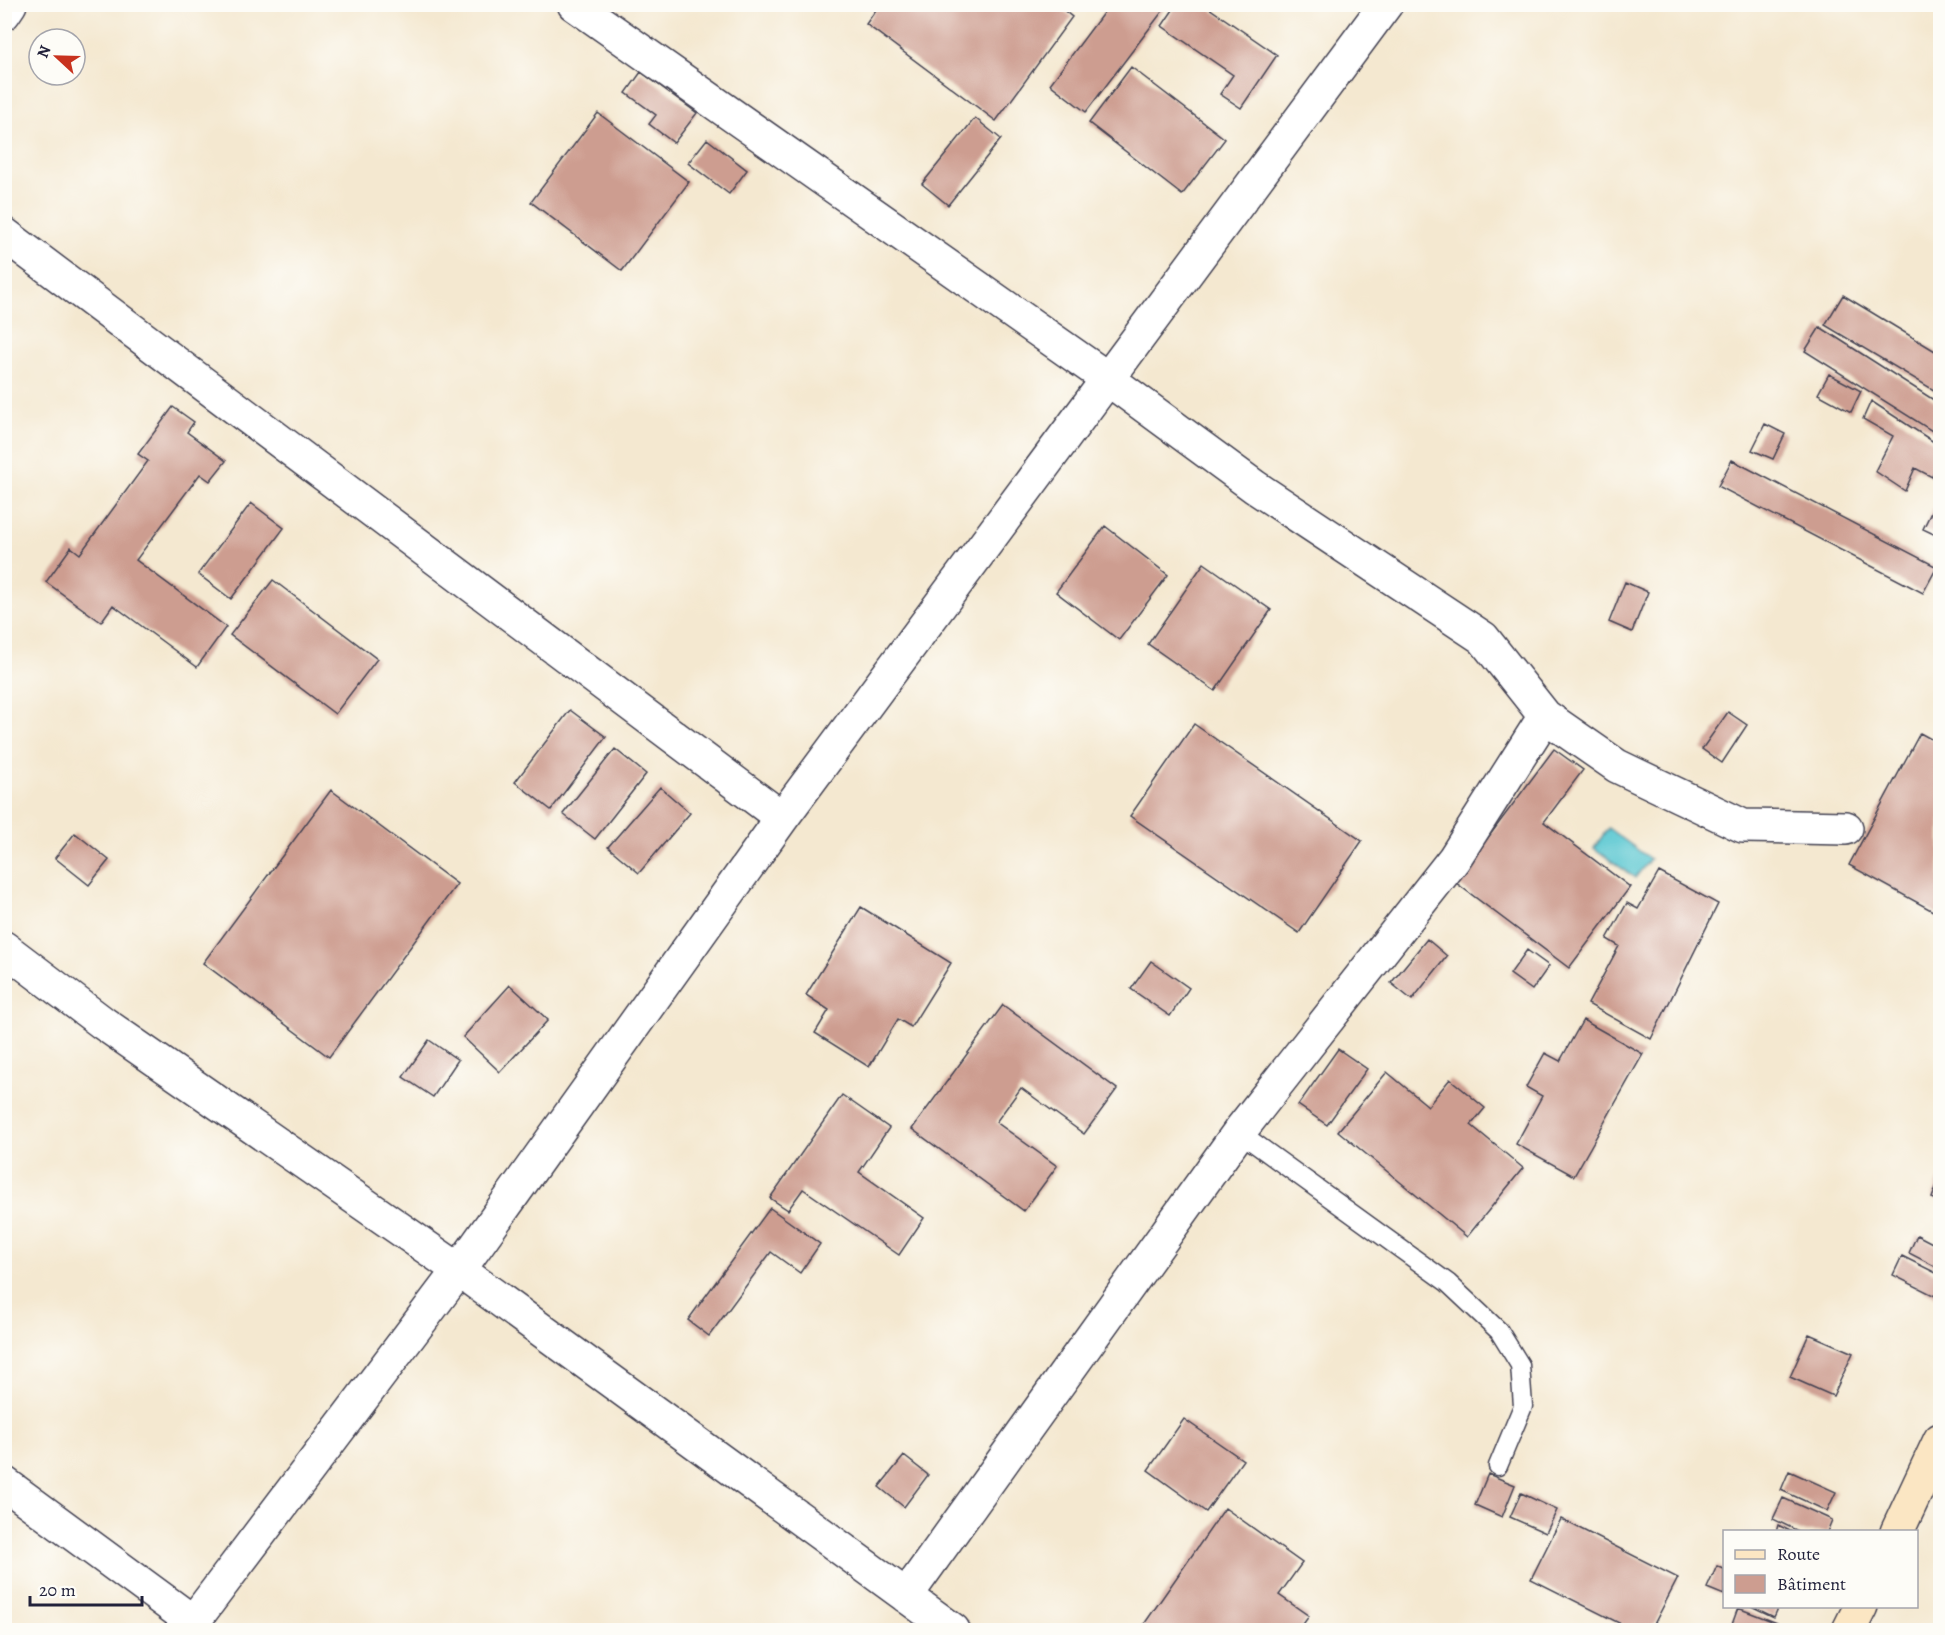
<svg xmlns="http://www.w3.org/2000/svg" width="1945" height="1635" viewBox="0 0 1945 1635" font-family="Alegreya,serif">
  <rect width="100%" height="100%" fill="#fdfcf7"/>
  <filter id="ink" filterUnits="userSpaceOnUse"><feTurbulence type="fractalNoise" baseFrequency=".0167" numOctaves="2"/><feDisplacementMap in="SourceGraphic" scale="12" xChannelSelector="R" yChannelSelector="G"/><feConvolveMatrix kernelMatrix="1 2 1 2 8 2 1 2 1" color-interpolation-filters="sRGB"/></filter>
  <filter id="wash" filterUnits="userSpaceOnUse"><feTurbulence type="fractalNoise" baseFrequency=".008" numOctaves="4" result="noise"/><feDisplacementMap in="SourceGraphic" scale="24" xChannelSelector="R" yChannelSelector="G"/><feGaussianBlur stdDeviation="1.35" result="paint"/><feColorMatrix in="noise" values="0 0 0 0 0 0 0 0 0 0 0 0 0 0 0 0 0 1.4 0 .05"/><feComposite in="paint" operator="in"/></filter>
  <g filter="url(#wash)">
    <rect width="100%" height="100%" fill="#f4e8d0"/>
    <path fill="#5bc8d2" stroke="#3e7586" stroke-width="1.5" d="M1608,828L1650,859L1635,878L1594,848Z"/>
    <g id="blocks">
      <path fill="#cd9d90" d="M880,4H1056L1072,17L996,121L866,24Z
        M1110,4H1168L1086,112L1050,84Z
        M1177,4H1203L1277,55L1241,108L1220,94L1233,75L1162,26Z
        M1131,67L1225,139L1182,195L1089,123Z
        M641,72L697,113L674,143L649,124L656,115L626,93Z
        M598,113L689,182L622,271L531,202Z
        M975,118L1001,139L948,205L922,184Z
        M707,139L747,170L729,194L688,163Z
        M1843,295L1940,354V386L1937,392L1825,325Z
        M1820,327L1940,404V436L1805,351Z
        M1829,374L1861,391L1851,412L1818,394Z
        M1871,401L1940,446V459L1932,477L1915,468L1905,491L1875,471L1893,436L1863,419Z
        M173,407L194,422L187,432L226,461L210,481L200,474L136,560L226,627L197,667L113,605L101,622L46,582L71,547L80,554L148,461L138,454Z
        M1765,424L1785,434L1773,459L1752,450Z
        M1732,460L1937,567L1923,593L1718,486Z
        M1940,494V537L1923,529Z
        M251,503L284,528L231,599L198,574Z
        M1105,526L1168,575L1119,640L1056,592Z
        M1204,563L1271,610L1215,691L1148,644Z
        M273,580L377,659L335,714L230,635Z
        M1625,582L1648,592L1632,632L1609,622Z
        M570,710L606,737L551,810L515,782Z
        M1728,712L1747,725L1722,763L1702,749Z
        M1194,724L1362,841L1299,933L1130,816Z
        M1920,733L1940,744V915L1849,865Z
        M615,749L646,774L595,839L563,814Z
        M1554,749L1583,770L1544,822L1630,887L1569,968L1455,882Z
        M660,787L690,813L639,873L608,847Z
        M331,790L457,884L329,1057L203,963Z
        M75,833L109,860L89,885L55,858Z
        M1659,872L1718,904L1651,1039L1588,1004L1619,946L1607,939L1627,903L1638,909Z
        M861,907L951,963L911,1027L898,1019L869,1067L815,1033L829,1010L806,995Z
        M1427,939L1447,956L1412,1000L1391,983Z
        M1527,950L1549,966L1532,990L1510,974Z
        M1151,961L1189,988L1170,1016L1131,989Z
        M510,985L548,1020L500,1072L463,1037Z
        M1003,1005L1117,1089L1084,1134L1021,1088L996,1122L1057,1166L1024,1211L912,1129Z
        M1583,1020L1643,1054L1574,1176L1516,1144L1542,1096L1526,1087L1545,1053L1560,1061Z
        M429,1040L458,1060L433,1097L403,1077Z
        M1338,1049L1367,1069L1327,1125L1298,1105Z
        M1387,1072L1428,1106L1450,1079L1485,1108L1471,1125L1523,1168L1467,1237L1338,1131Z
        M842,1095L889,1128L859,1172L924,1218L899,1255L803,1189L788,1210L770,1198Z
        M1940,1177V1201L1932,1198Z
        M770,1208L820,1244L800,1273L771,1252L709,1336L688,1320Z
        M1917,1235L1940,1247V1269L1909,1253Z
        M1902,1256L1940,1275V1289L1937,1297L1893,1275Z
        M1809,1334L1853,1353L1833,1396L1790,1377Z
        M1184,1419L1243,1460L1206,1512L1148,1470Z
        M904,1456L928,1475L904,1507L879,1487Z
        M1789,1471L1836,1492L1827,1511L1781,1490Z
        M1488,1474L1515,1485L1502,1517L1475,1505Z
        M1521,1493L1557,1510L1546,1533L1510,1517Z
        M1783,1498L1832,1520L1827,1532H1800L1773,1519Z
        M1225,1508L1302,1563L1279,1595L1309,1616L1299,1630H1140Z
        M1561,1519L1678,1578L1651,1630H1633L1531,1579Z
        M1778,1525L1792,1532H1776Z
        M1717,1566L1724,1569V1595L1707,1588Z
        M1751,1606H1779L1774,1617Z
        M1738,1608L1777,1623L1774,1630H1730Z"/>
    </g>
  </g>
  <g filter="url(#ink)">
    <use href="#blocks" fill-opacity="0" stroke="#424051" stroke-width="1.5"/>
    <g fill="none" stroke-linecap="round" stroke-linejoin="round">
      <g stroke="#424051" stroke-width="21">
        <path id="service" d="M1239,1132L1448,1283L1499,1331L1520,1365L1523,1406L1498,1466"/>
      </g>
      <g stroke="#424051" stroke-width="36">
        <path id="minor" d="M574,4L1108,379L1255,487L1483,638L1545,716L1617,766L1743,826L1846,828
          M4,13L10,4
          M4,234L782,818
          M4,948L103,1023L459,1270L953,1630
          M4,1483L193,1622
          M906,1596L1239,1132L1454,859L1545,716
          M187,1630L459,1270L782,818L1386,4"/>
      </g>
      <g stroke="#424051" stroke-width="36">
        <path id="secondary" d="M1897,1532L1940,1440
          M1849,1630L1861,1606"/>
      </g>
      <use href="#service" stroke="#fff" stroke-width="18"/>
      <use href="#minor" stroke="#fff" stroke-width="33"/>
      <use href="#secondary" stroke="#fbe6c3" stroke-width="33"/>
    </g>
  </g>
  <rect width="1945" height="1635" fill="none" stroke="#fdfcf7" stroke-width="24"/>
  <rect x="1723" y="1530" width="195" height="78" fill="#fdfcf7" stroke="#a5a5ac" stroke-width="1.5"/>
  <rect x="1735" y="1550" width="30" height="9" fill="#fbe6c3" stroke="#a5a5ac" stroke-width="1.5"/>
  <text x="1777" y="1560" font-size="18" fill="#22223b">Route</text>
  <rect x="1735" y="1575" width="30" height="18" fill="#cd9d90" stroke="#a5a5ac" stroke-width="1.5"/>
  <text x="1777" y="1590" font-size="18" fill="#22223b">Bâtiment</text>
  <g transform="translate(57 57) rotate(292)"><circle r="28" fill="#fdfcf7" stroke="#a5a5ac" stroke-width="1.5"/>
  <path d="M0-4.5L10 22L0 15L-10 22Z" fill="#c8321e"/>
  <text y="-9" font-size="16" font-weight="bold" text-anchor="middle" fill="#22223b">N</text>
  </g>
  <path d="M30 1596v9h112v-9" fill="none" stroke="#22223b" stroke-width="3"/>
  <text x="39" y="1596" font-size="18" fill="#22223b" stroke="#fdfcf7" stroke-width="4.5" paint-order="stroke">20 m</text>
</svg>
